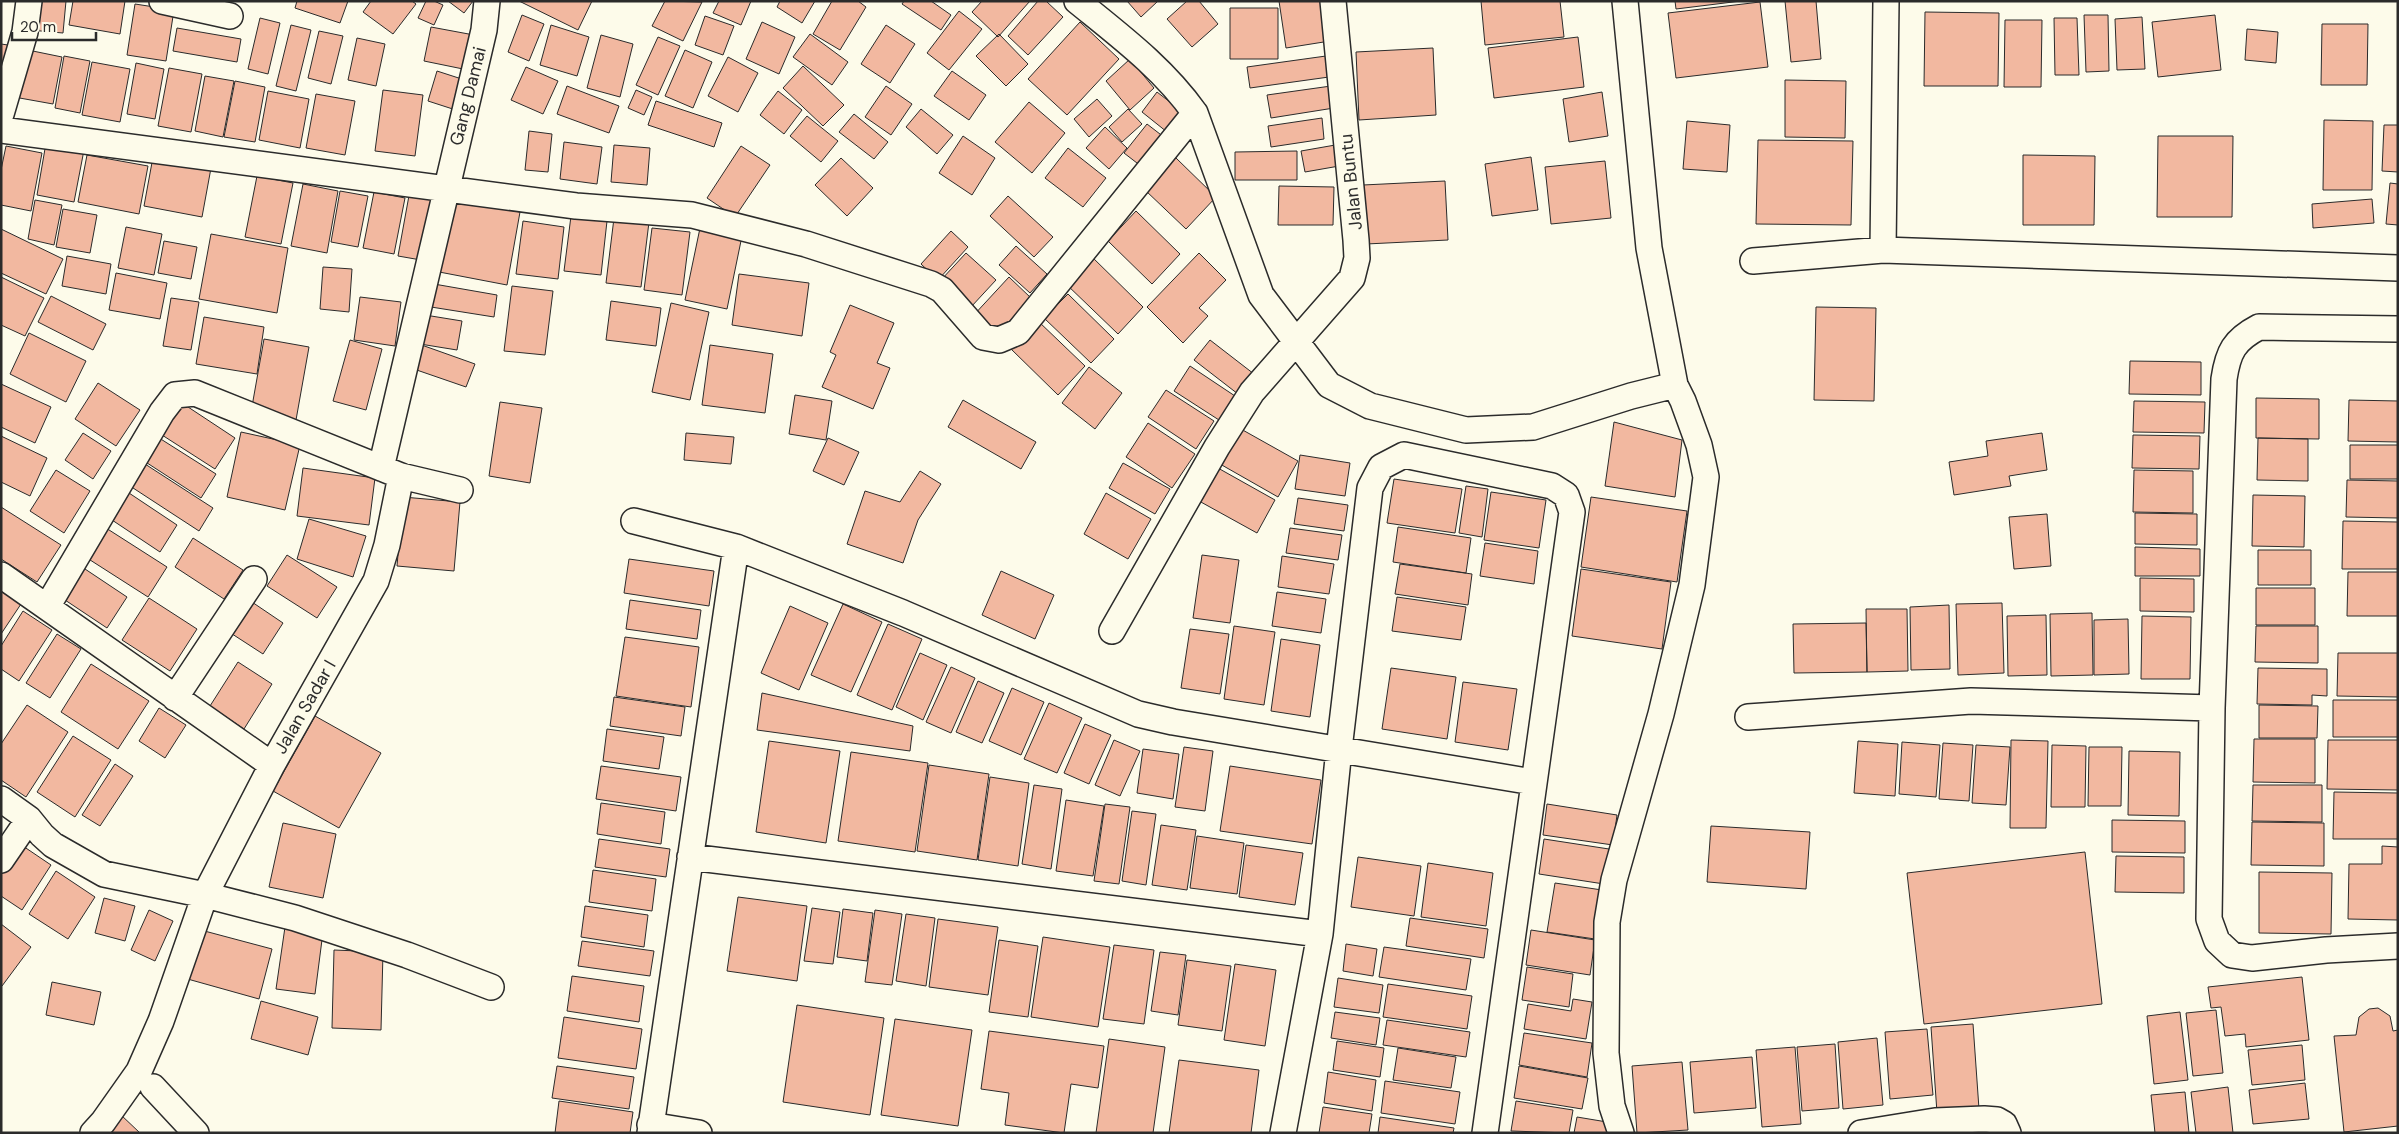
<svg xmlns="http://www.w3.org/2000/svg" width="2399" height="1134" viewBox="0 0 2399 1134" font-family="'DM Sans',sans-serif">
  <rect width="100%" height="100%" fill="#fdfbea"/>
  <path fill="#f2b8a0" stroke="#2b2b2b" d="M32,1H66L63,33L30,30Z
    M73,1H125L120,34L69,25Z
    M297,1H348L340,23L295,8Z
    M371,1H412L416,4L393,34L363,12Z
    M426,1H434L443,5L434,25L418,18Z
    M448,1H473L464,13Z
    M519,1H592L578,30Z
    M665,1L702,2L683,41L652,26Z
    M719,1H751L741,25L713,13Z
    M780,1H815L802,23L777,7Z
    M832,1H858L866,7L840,50L813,34Z
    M904,1H931L951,15L941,30L902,4Z
    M982,1H1030L998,37L972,12Z
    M1038,1H1046L1063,17L1028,55L1008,36Z
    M1127,1H1158L1141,17Z
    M1187,1H1199L1218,24L1192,47L1167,19Z
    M1279,1H1324L1330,41L1286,48Z
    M1481,1H1560L1564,37L1485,45Z
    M1675,1H1741L1676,9Z
    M1785,1H1816L1821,59L1791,62Z
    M1760,2L1768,67L1676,78L1668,13Z
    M135,4L174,10L166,61L127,55Z
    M1230,8H1278V59H1230Z
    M959,11L982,29L949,70L927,53Z
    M1925,12L1999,13L1998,86H1924Z
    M522,15L544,24L529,61L508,52Z
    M2084,15H2108L2109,71L2086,72Z
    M2215,15L2221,70L2158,77L2152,22Z
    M705,16L734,26L723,55L695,45Z
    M2142,17L2145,69L2117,70L2115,19Z
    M260,18L280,23L268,74L248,69Z
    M2054,18H2077L2079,75H2055Z
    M2005,20H2042L2041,87H2004Z
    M762,22L795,37L779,74L746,59Z
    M1080,22L1119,59L1067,115L1028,79Z
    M2322,24H2368L2367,85H2321Z
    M291,25L311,30L296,91L276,86Z
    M551,25L589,37L577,76L540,65Z
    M886,25L915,44L890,83L861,64Z
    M431,27L474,35L468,70L424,61Z
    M177,28L241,39L237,62L173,51Z
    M2247,29L2278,32L2276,63L2245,60Z
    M319,31L343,36L331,84L308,78Z
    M810,34L848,62L832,85L793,57Z
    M999,34L1028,64L1006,86L976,56Z
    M601,35L633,44L620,97L587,88Z
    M658,37L680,46L658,95L636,85Z
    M1578,37L1584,87L1494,98L1488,48Z
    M357,38L385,44L376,86L348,80Z
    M1,44L8,45L1,82Z
    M1433,48L1436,115L1359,120L1356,52Z
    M23,49L62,57L53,104L14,97Z
    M685,50L712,62L693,108L665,96Z
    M64,56L90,61L80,113L55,108Z
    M1326,56L1329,77L1250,88L1247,67Z
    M728,57L758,73L738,112L708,96Z
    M1130,59L1154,88L1130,110L1106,81Z
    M92,62L130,69L120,122L82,115Z
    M136,63L164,69L155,119L127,114Z
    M803,66L844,105L823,126L783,88Z
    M526,67L558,81L543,114L511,100Z
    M169,68L202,74L191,132L158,126Z
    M437,71L471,82L462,112L428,101Z
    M952,71L986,95L969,120L934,96Z
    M205,76L234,81L223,137L195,131Z
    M1785,80L1846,81L1845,138L1785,137Z
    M235,81L265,87L255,142L224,137Z
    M567,86L619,106L609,133L557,114Z
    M886,86L912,104L891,135L865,117Z
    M1331,86L1334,108L1271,118L1267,95Z
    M383,90L423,95L415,156L375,151Z
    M636,90L652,97L644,115L628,108Z
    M268,91L309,99L300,148L259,140Z
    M778,91L802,110L784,134L760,115Z
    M1157,92L1188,116L1172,136L1142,112Z
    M1602,92L1608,136L1569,142L1563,99Z
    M316,94L355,101L345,155L306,148Z
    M1097,99L1112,116L1089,137L1074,119Z
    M656,101L722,123L714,147L648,125Z
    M1029,102L1065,133L1032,173L995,142Z
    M921,109L953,135L937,154L906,127Z
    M1128,109L1142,124L1122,142L1109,127Z
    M854,114L888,142L874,159L839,132Z
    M807,116L838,141L821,162L790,136Z
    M1322,118L1324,139L1271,147L1268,126Z
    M2324,120L2373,121L2372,190H2323Z
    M1687,121L1730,125L1727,172L1683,169Z
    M1147,124L1169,141L1146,170L1124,153Z
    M2384,125H2398V172L2382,171Z
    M1105,127L1127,148L1109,169L1086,148Z
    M529,131L552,134L548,172L525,170Z
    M963,136L995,158L972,195L939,173Z
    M2158,136H2233L2232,217H2157Z
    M1758,140L1853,141L1851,225L1756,224Z
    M564,142L602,147L597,184L560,179Z
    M46,143L84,150L74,202L37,195Z
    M1341,144L1345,165L1305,172L1301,151Z
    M614,145L650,148L647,185L611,182Z
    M6,146L42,153L31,211L1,205V170Z
    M741,146L770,165L735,217L707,198Z
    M1068,148L1106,178L1083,207L1045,178Z
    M1297,151V180H1235V152Z
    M87,155L148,166L139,214L78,202Z
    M2023,155L2095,156L2094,225H2023Z
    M153,157L211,168L202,217L144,206Z
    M1531,157L1538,210L1492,216L1485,164Z
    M841,158L873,188L847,216L815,185Z
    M1176,158L1216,197L1186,229L1145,190Z
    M1605,161L1611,218L1551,224L1545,167Z
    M257,176L293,183L281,244L245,237Z
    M1445,181L1448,240L1366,244L1363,185Z
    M2390,183L2398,184V225L2386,224Z
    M303,184L338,191L327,253L291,246Z
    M1279,186L1334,187L1333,225H1278Z
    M410,190L433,195L421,260L398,256Z
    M340,191L368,196L358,247L331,242Z
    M374,192L405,198L394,254L363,248Z
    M1008,196L1053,237L1034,257L990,216Z
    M448,199L520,212L507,285L434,271Z
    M2372,199L2374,223L2313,228L2312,204Z
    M35,200L62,205L54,245L28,239Z
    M63,209L97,215L90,253L56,247Z
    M1136,211L1180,254L1152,284L1108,241Z
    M571,216L607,221L601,275L564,271Z
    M614,218L649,222L641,287L606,283Z
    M523,221L564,227L558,279L516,274Z
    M126,227L162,234L154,275L118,268Z
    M652,228L690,232L682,295L644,290Z
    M700,228L742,236L727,309L685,300Z
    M1,229L63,259L46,294L1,273Z
    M951,231L968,247L938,280L921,264Z
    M211,234L288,248L277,313L199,299Z
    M164,241L197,247L191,279L158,273Z
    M1016,246L1047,274L1030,293L999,265Z
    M966,253L996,280L971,307L941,280Z
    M1199,253L1226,280L1199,308L1208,316L1183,343L1147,307Z
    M1090,255L1143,307L1118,334L1065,283Z
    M67,256L111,264L106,294L62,286Z
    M323,267L352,269L349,312L320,309Z
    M116,273L167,283L160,319L109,310Z
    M739,274L809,283L802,336L732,325Z
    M1,277L44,298L25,336L1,325Z
    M1009,277L1031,298L995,337L972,317Z
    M434,284L497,295L494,317L431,307Z
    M512,286L553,291L545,355L504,351Z
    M1068,294L1114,339L1091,363L1044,318Z
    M51,296L106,324L93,350L38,322Z
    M360,297L401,302L395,346L354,340Z
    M171,298L199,302L191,350L163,346Z
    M611,301L661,308L656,346L606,340Z
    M671,303L709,312L690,400L652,392Z
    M850,305L894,323L877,363L890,368L873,409L822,387L836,355L830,352Z
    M1816,307L1876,308L1874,401L1814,400Z
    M425,315L462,321L457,350L420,344Z
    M204,317L264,327L257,374L196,364Z
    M1037,320L1085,366L1058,395L1010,348Z
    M29,333L86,361L66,402L10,374Z
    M264,339L309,347L296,420L251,412Z
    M350,340L382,349L366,410L333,401Z
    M1210,340L1254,374L1238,394L1194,360Z
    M416,343L475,364L466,387L408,367Z
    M710,345L773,354L765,413L702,405Z
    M2130,361L2201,362V395L2129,394Z
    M1190,366L1235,396L1219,420L1174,391Z
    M1089,367L1122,393L1095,429L1062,403Z
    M98,383L140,410L116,446L75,419Z
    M1,384L51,407L35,443L1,427Z
    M1166,390L1214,421L1196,449L1148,417Z
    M795,395L832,401L826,440L789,434Z
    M2256,398L2319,399V439L2256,438Z
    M963,400L1036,442L1021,469L948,427Z
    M2349,400L2398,401V442L2348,441Z
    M2134,401L2205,402L2204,433L2133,432Z
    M500,402L542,408L530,483L489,476Z
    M182,403L235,438L215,469L162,435Z
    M1614,422L1682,440L1675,497L1605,486Z
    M1148,423L1195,454L1172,488L1126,457Z
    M1232,424L1298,461L1278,497L1213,460Z
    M241,432L300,445L285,510L227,497Z
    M83,433L111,451L93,479L65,460Z
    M686,433L734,437L731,464L684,460Z
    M2042,433L2047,470L2009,476L2011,486L1954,495L1949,462L1988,456L1986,441Z
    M2133,435L2200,436L2199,469L2132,468Z
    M1,436L47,458L30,496L1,482Z
    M156,436L216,474L201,498L141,459Z
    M828,438L859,452L844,485L813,471Z
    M2258,438L2308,439V481L2257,480Z
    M2350,445H2398V479H2350Z
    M1300,455L1350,463L1345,496L1295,489Z
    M1123,463L1170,489L1155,514L1109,488Z
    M1209,463L1275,500L1257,533L1190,496Z
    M145,464L213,508L199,531L130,486Z
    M303,468L375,478L369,525L297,516Z
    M56,470L90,491L64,533L30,511Z
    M2134,470L2193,471V513L2133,512Z
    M920,471L941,484L918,520L903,563L847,544L865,491L900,502Z
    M1394,479L1462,489L1455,533L1387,523Z
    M2347,480L2398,481V518L2346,517Z
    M1466,486L1488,489L1482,537L1459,533Z
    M126,491L177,525L160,552L109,518Z
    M1491,492L1546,500L1539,548L1484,540Z
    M1106,493L1151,519L1128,559L1084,534Z
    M2253,495L2305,496L2304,547L2252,546Z
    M403,497L460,502L454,571L397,566Z
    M1591,497L1687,511L1677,582L1581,567Z
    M1298,498L1348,505L1344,531L1294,524Z
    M1,507L61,545L37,582L1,559Z
    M2135,513L2197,514V545L2135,544Z
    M2047,514L2051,566L2014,569L2009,517Z
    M309,519L366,536L353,577L297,559Z
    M2343,521L2398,522V569H2342Z
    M1398,527L1471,538L1466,573L1393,562Z
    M106,528L167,567L148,597L87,558Z
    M1290,528L1342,535L1338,560L1286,553Z
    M193,538L243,570L224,599L175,567Z
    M1485,543L1538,551L1534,584L1480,576Z
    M2135,547L2200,549V576H2135Z
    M2258,550H2311V585H2258Z
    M287,555L337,587L317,618L267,586Z
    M1202,555L1239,560L1230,623L1193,618Z
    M1282,556L1334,564L1329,594L1278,587Z
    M629,559L714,571L709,606L624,593Z
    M1400,564L1472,574L1468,605L1395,594Z
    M82,567L127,597L107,628L62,598Z
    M1581,569L1671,582L1662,649L1572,636Z
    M1001,571L1054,595L1035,639L982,615Z
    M2348,572H2398V616H2347Z
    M2140,578L2194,579V612L2140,611Z
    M2256,588H2315V625H2256Z
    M1,591L21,604L1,634Z
    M1277,592L1326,599L1321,633L1272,626Z
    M1397,597L1466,607L1461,640L1392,631Z
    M149,598L197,629L170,671L122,640Z
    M246,598L283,623L263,654L226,630Z
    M630,600L701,610L697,639L626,629Z
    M2002,603L2004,673L1958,675L1956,604Z
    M843,604L882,622L851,692L811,675Z
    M1949,605L1950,669L1911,670L1910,607Z
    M790,606L828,623L799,690L761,673Z
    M1866,609H1907L1908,671L1867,672Z
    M23,611L52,630L19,681L1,669V646Z
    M2092,613L2093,675L2051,676L2050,614Z
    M2046,615L2047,675L2008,676L2007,616Z
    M2142,616L2191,617L2190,679H2141Z
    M2128,619L2129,674L2094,675V620Z
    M1866,623L1867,672L1794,673L1793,624Z
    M888,624L922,639L892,710L857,695Z
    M1234,626L1275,632L1264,705L1224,699Z
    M2256,626H2318V663L2255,662Z
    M1190,629L1229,634L1220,694L1181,688Z
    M57,634L81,649L50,698L26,683Z
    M625,637L699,647L691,707L616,696Z
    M1281,639L1320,645L1310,717L1271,711Z
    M920,653L947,665L923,720L896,707Z
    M2338,653H2398V697L2337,696Z
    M238,662L272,684L244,729L210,706Z
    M91,664L149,701L118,749L61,712Z
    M951,667L975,678L951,733L926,722Z
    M1391,668L1456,677L1447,739L1382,729Z
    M2258,668L2327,669V696L2312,695V705L2257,704Z
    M978,681L1004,693L982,743L956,732Z
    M1463,682L1517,689L1508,750L1455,742Z
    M1012,688L1044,702L1021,755L989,741Z
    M762,693L913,726L910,751L757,730Z
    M614,697L685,707L681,736L610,726Z
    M2333,700H2398V737H2333Z
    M1049,703L1082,718L1057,773L1024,759Z
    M27,705L68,732L26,797L1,780V744Z
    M2259,705L2318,706L2317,738H2259Z
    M159,708L186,725L165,758L139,741Z
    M315,716L381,753L339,828L273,791Z
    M1085,724L1111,735L1089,784L1064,773Z
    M607,729L664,737L659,769L603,761Z
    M73,736L111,760L75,817L37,792Z
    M2254,739H2315V783L2253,782Z
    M1114,740L1140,751L1120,796L1095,785Z
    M2011,740L2048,741L2046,828H2010Z
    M2328,740H2398V790L2327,789Z
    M769,741L840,751L826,843L756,832Z
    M1858,741L1898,744L1895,796L1854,793Z
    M1902,742L1940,745L1936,797L1899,794Z
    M1943,743L1973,745L1969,801L1939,799Z
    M1976,745L2010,747L2006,805L1972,803Z
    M2052,745L2086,746L2085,807H2051Z
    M1184,747L1213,751L1205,811L1175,807Z
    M2089,747H2122L2121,806H2088Z
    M1143,749L1179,754L1173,799L1137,793Z
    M2129,751L2180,752L2179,816L2128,815Z
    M851,752L928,763L915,852L838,841Z
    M115,764L133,776L100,826L82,815Z
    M929,765L989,774L977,860L917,851Z
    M601,766L681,777L676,811L596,799Z
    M1230,766L1321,780L1312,844L1220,831Z
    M990,777L1029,783L1018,866L978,860Z
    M1034,785L1062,789L1051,869L1022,864Z
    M2253,785H2322V822L2252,821Z
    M2334,792L2398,793V839H2333Z
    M1066,800L1104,806L1093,876L1056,871Z
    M601,803L665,812L661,844L597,834Z
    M1105,804L1130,807L1119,884L1094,881Z
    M1547,804L1617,815L1613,845L1543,835Z
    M1132,811L1156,814L1146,885L1122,881Z
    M2112,820L2185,821V853L2112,852Z
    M2252,822L2324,823V866L2251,865Z
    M283,823L336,834L323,898L269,887Z
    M1161,825L1196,830L1187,890L1152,885Z
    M1711,826L1810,832L1806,889L1707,882Z
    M1197,836L1244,843L1237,894L1190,888Z
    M599,839L670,849L666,877L595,867Z
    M1544,839L1609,849L1604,884L1539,874Z
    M17,842L51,865L22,910L1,896V866Z
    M1246,845L1303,853L1295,905L1239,897Z
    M2382,846L2398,847V920L2348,919L2349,864H2382Z
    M2085,852L2102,1004L1924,1024L1907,873Z
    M2116,856L2184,857V893L2115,892Z
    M1358,857L1421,866L1414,916L1351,907Z
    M1428,863L1493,873L1486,926L1421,917Z
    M593,870L656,879L652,911L589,902Z
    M56,871L95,897L68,939L29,914Z
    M2259,872L2332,873L2331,934L2259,933Z
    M1555,883L1602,890L1595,939L1547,932Z
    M738,897L807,906L797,981L727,971Z
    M104,898L135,906L125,941L95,933Z
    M585,906L648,915L644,947L581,937Z
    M812,908L840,912L833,964L804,961Z
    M843,909L873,913L867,961L837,957Z
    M149,910L173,921L155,961L131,950Z
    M875,910L902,914L892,985L865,982Z
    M906,914L935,918L926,986L896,981Z
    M1410,918L1488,929L1484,958L1406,946Z
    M938,919L998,927L988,995L929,987Z
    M1,924L31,947L2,986H1Z
    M285,927L323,932L315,994L276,989Z
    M197,929L272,949L259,999L184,978Z
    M1531,930L1595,940L1590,975L1526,965Z
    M1043,937L1110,947L1098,1027L1031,1017Z
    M999,940L1038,946L1028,1017L989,1012Z
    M582,941L654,951L650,976L578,966Z
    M1346,944L1377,949L1373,976L1343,971Z
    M1114,945L1154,950L1144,1024L1103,1019Z
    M1384,947L1471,959L1466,990L1379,977Z
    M334,950L383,952L381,1030L332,1028Z
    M1160,952L1186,955L1178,1015L1151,1011Z
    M1187,960L1231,966L1222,1031L1178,1025Z
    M1235,964L1276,970L1265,1046L1224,1040Z
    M1527,967L1573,974L1569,1007L1522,1000Z
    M572,976L644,986L639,1022L567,1011Z
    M2302,977L2309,1040L2246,1047L2245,1034L2225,1036L2221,1007L2211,1008L2208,987Z
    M1338,978L1383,985L1379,1013L1334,1007Z
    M52,982L101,992L94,1025L46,1015Z
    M1388,984L1472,996L1467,1029L1383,1017Z
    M1573,999L1592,1002L1586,1039L1524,1029L1528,1004L1571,1011Z
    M261,1001L318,1017L308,1055L251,1039Z
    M797,1005L884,1018L870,1115L783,1102Z
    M2378,1008L2390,1016L2393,1031L2398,1030V1126L2344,1132L2334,1036L2356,1035L2359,1017L2369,1009Z
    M2216,1010L2223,1073L2193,1076L2186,1013Z
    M1335,1012L1380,1018L1376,1045L1331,1038Z
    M2180,1012L2188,1080L2154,1084L2147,1016Z
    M564,1017L642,1029L636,1069L558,1058Z
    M895,1019L972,1030L958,1126L881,1115Z
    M1387,1020L1470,1032L1466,1057L1383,1045Z
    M1973,1024L1979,1109L1937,1113L1931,1027Z
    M1927,1029L1933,1095L1890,1099L1885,1032Z
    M989,1031L1104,1046L1098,1088L1071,1084L1064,1133L1005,1125L1009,1093L981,1089Z
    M1524,1033L1592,1043L1587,1077L1519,1065Z
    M1877,1038L1883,1105L1843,1109L1838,1042Z
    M1109,1039L1165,1047L1153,1133H1096Z
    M1337,1041L1384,1048L1380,1077L1333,1070Z
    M1835,1044L1839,1108L1802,1111L1797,1047Z
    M2302,1045L2305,1080L2252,1085L2248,1050Z
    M1795,1047L1801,1124L1762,1127L1756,1050Z
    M1398,1048L1456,1057L1451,1088L1393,1080Z
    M1752,1057L1756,1108L1694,1113L1690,1062Z
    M1179,1060L1259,1070L1251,1133H1169Z
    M1682,1062L1688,1130L1637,1133L1632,1066Z
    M557,1066L634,1077L629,1109L552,1098Z
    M1519,1066L1588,1078L1582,1109L1514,1098Z
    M1328,1072L1376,1080L1372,1111L1324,1103Z
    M1385,1081L1460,1092L1455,1124L1381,1113Z
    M2305,1083L2309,1119L2253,1124L2249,1090Z
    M2228,1087L2233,1133H2196L2191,1092Z
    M2185,1092L2189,1133H2155L2151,1095Z
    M559,1101L633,1112L630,1133H555Z
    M1516,1101L1573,1110L1569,1133L1511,1131Z
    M1323,1107L1372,1114L1369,1133H1319Z
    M120,1114L140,1133H103Z
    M1380,1117L1454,1128L1453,1133H1378Z
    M1577,1117L1613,1123L1612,1133H1574Z"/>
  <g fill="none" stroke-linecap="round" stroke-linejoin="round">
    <g stroke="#2b2b2b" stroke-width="28">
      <path id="minor" d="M162,1L230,16
        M1077,1C1120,36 1163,68 1195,113L1261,295L1329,385L1370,406L1466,430L1533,427L1631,396L1675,385
        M1,114L25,32L29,1
        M1,130L576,206L692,215L806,244L931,284L942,290L983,337L999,340L1018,332L1195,113
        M1883,250L1886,1
        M1753,261L1883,250L2398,268
        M2398,329L2259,327C2234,340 2228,352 2224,379L2212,708L2209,919L2217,941L2232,955L2252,958L2326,950L2398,946
        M381,468L484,30L487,1
        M634,521L736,547L903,613L1138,714L1173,722L1533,782
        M1,575L272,765
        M47,607L162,412L175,395L195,393L401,476L460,490
        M1112,631L1217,447L1252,392L1352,278L1357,258L1356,240L1333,1
        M175,698L254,579
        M1748,717L1971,701L2212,708
        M1,799L29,819L42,835L53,845L104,874L205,895L295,918L407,955L491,987
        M690,857L1320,934
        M1,860L29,819
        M153,1087L196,1133
        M650,1125L699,1133
        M93,1133L103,1122L139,1071L161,1021L205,895L272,765L376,581L387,545L401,476
        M650,1133L736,547
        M1283,1133L1320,934L1339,749L1370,488L1381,467L1404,455L1552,486L1566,495L1572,512L1485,1133
        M1621,1133L1612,1106L1606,1053L1607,922L1614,880L1661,714L1692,585L1706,477L1699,445L1683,401L1675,385L1649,248L1625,1
        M1861,1133L1935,1121L1984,1119L1997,1120L2004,1124L2008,1133"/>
    </g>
    <use href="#minor" stroke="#fdfbea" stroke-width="25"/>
  </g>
  <g text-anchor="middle" stroke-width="4" stroke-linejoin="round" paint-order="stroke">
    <g font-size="18" fill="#2b2b2b" stroke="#fdfbea">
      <text transform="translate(468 96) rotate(-76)" y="6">Gang Damai</text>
      <text transform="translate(1351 182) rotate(-96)" y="6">Jalan Buntu</text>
      <text transform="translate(305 707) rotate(-60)" y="6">Jalan Sadar I</text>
    </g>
  </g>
  <rect width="2399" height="1134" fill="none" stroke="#2b2b2b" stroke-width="5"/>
  <path d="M12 32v8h84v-8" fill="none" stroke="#2b2b2b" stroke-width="2.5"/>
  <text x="20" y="32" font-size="15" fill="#2b2b2b" stroke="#fdfbea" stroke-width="4" paint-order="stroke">20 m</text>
</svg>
